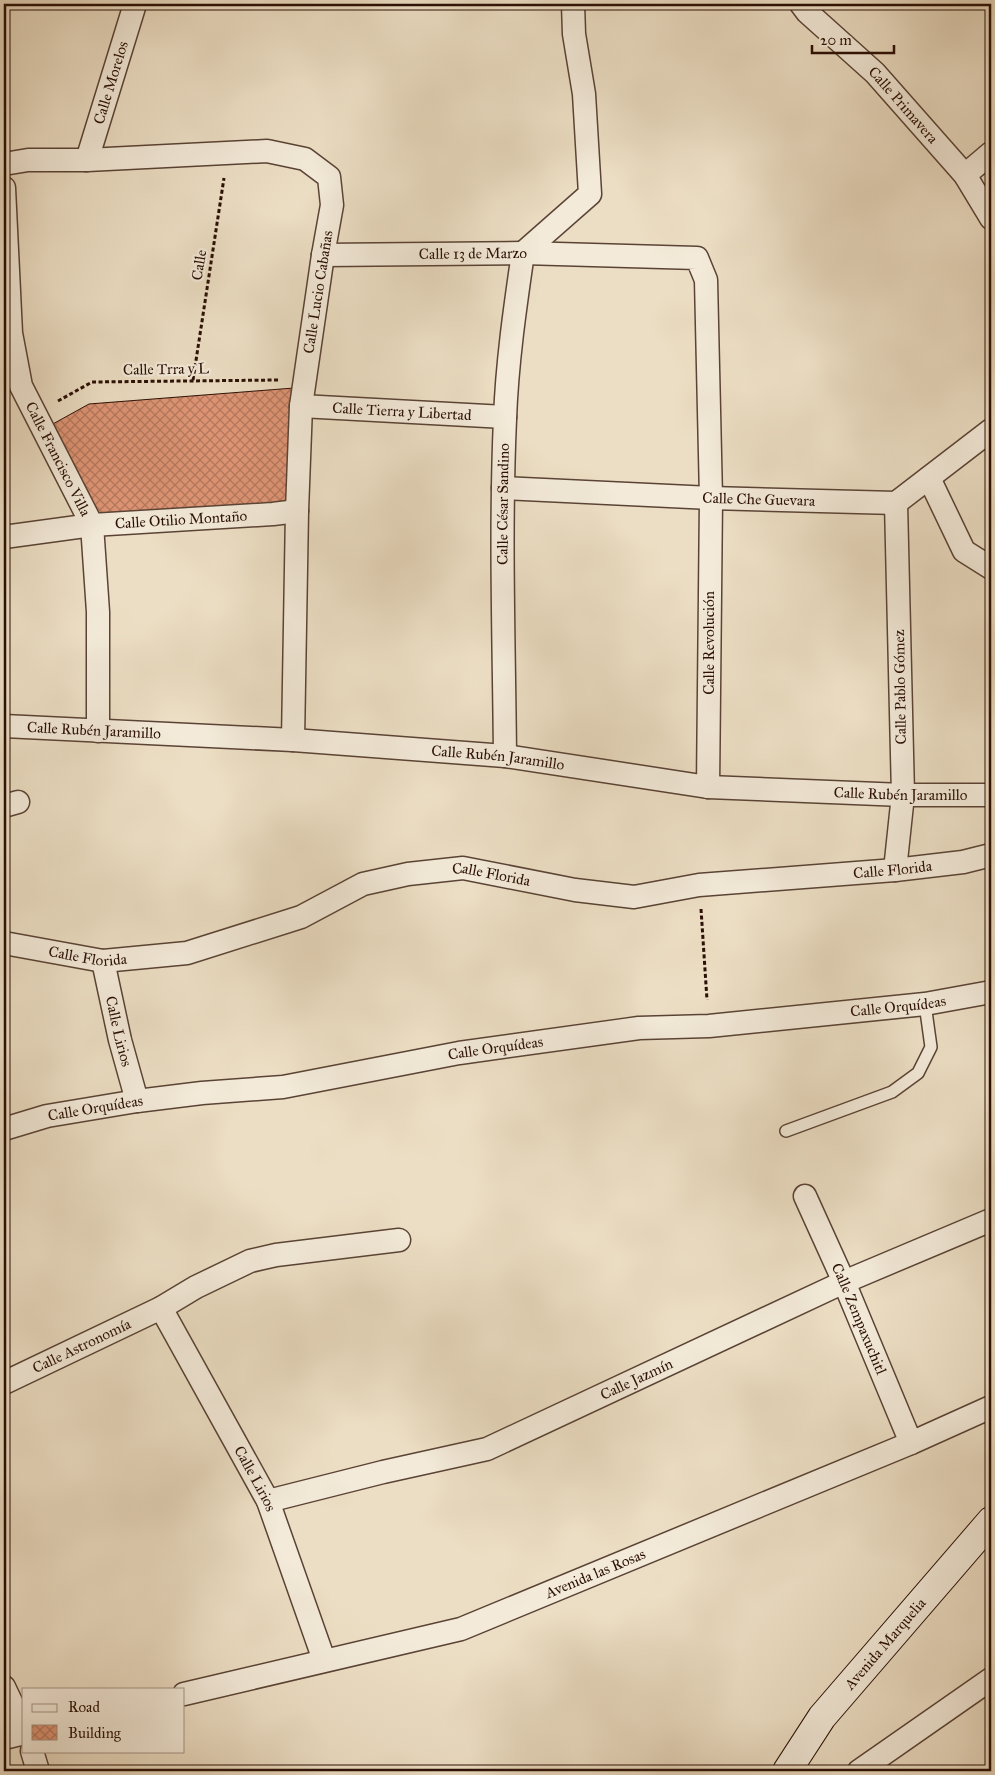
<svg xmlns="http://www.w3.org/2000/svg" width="995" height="1775" viewBox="0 0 995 1775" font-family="'IM FELL Great Primer',serif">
  <defs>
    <pattern id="building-cross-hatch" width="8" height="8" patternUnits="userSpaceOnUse" patternTransform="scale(1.25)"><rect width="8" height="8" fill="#df9575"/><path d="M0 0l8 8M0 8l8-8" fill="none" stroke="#b5785e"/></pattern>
  </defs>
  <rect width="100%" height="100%" fill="#ecdec4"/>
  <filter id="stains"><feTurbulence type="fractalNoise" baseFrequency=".004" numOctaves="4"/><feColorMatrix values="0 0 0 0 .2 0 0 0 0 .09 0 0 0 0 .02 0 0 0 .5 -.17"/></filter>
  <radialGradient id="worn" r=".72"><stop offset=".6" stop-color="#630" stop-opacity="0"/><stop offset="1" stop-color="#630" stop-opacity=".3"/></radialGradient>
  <path fill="url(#building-cross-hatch)" stroke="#2a0f05" d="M294,388L290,507L97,517L51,425L89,404Z"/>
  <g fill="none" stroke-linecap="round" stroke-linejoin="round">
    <g stroke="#5a4335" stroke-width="14">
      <path id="service" d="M786,1131L892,1092L918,1073L931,1047L925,1004"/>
    </g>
    <g stroke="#5a4335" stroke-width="25">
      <g id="minor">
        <path id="s1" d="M801,4L807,12L875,73L965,175L991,218"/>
        <path id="s2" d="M87,160L135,4"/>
        <path d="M4,164L28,160H87L267,151L305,159L329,177L332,205L323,255L301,406L297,511L293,740"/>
        <path d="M965,175L991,153"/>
        <path id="s3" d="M4,188L11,333L21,386L92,525L98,612V731"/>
        <path d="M523,253L590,194L584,94L574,34L573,4"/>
        <path id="s4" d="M323,255L523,253L697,258L706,280L711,498L708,787"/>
        <path id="s5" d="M301,406L505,417"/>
        <path d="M929,478L964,551L991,568"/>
        <path id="s6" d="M503,488L711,498L896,503L991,430"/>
        <path id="s7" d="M4,537L92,525L273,514L297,511"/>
        <path id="s8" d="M4,726L293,740L505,756L708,787L903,795H991"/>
        <path id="s9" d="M505,756C504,644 500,531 505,419C507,363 515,308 523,253"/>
        <path d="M4,806L18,802"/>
        <path d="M895,870L903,795L896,503"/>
        <path id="s10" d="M4,943L103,961L187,953L301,917L363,884L408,874L463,868L575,890L634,897L699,885L895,870L963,862L991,855"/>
        <path id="s11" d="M103,961L120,1040L137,1101"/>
        <path id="s12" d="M4,1129L47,1116L137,1101L202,1093L283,1087L459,1053L639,1028L709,1026L925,1004L991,992"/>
        <path id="s13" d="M805,1196L844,1282L911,1443"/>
        <path id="s14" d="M161,1308L268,1501L324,1660"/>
        <path id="s15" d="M4,1383L161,1308L196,1287L250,1261L276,1255L399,1240"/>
        <path id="s16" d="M268,1501L383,1472L487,1449L844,1282L991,1220"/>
        <path d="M4,1687L24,1729"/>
        <path id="s17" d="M184,1694L461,1629L911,1443L991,1407"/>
        <path d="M4,1738L24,1733"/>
        <path d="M32,1751L38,1771"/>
        <path d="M859,1771L991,1679"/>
      </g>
    </g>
    <g stroke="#2a0f05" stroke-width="30">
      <g id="secondary">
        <path id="s18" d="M787,1771L822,1717L991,1521"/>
      </g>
    </g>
    <path stroke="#2a0f05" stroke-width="3" stroke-dasharray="4 2.5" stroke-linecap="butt" d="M193,380L224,178
      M58,401L92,382L279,380
      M701,909L707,1000"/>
    <use href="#service" stroke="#f3ead9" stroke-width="11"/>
    <use href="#minor" stroke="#f3ead9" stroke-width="22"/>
    <use href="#secondary" stroke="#f3ead9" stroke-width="28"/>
  </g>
  <g text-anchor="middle" stroke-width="4.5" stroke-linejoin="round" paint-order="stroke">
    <g font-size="15" fill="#2a0f05" stroke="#f3ead9">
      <text dy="5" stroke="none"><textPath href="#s2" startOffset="81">Calle Morelos</textPath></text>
      <text dy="5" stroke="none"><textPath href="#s1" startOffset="144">Calle Primavera</textPath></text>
      <text dy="5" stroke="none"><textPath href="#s4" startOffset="150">Calle 13 de Marzo</textPath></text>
      <text transform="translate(199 265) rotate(-81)" y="5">Calle</text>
      <text transform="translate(318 292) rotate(-81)" y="5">Calle Lucio Cabañas</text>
      <text transform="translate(166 369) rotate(-1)" y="5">Calle Trra y L</text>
      <text dy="5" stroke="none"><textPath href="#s5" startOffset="101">Calle Tierra y Libertad</textPath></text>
      <text dy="5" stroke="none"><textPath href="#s3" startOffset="281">Calle Francisco Villa</textPath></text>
      <text dy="5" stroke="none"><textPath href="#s6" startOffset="256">Calle Che Guevara</textPath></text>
      <text dy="5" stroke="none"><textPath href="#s9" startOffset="252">Calle César Sandino</textPath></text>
      <text dy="5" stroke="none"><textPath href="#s7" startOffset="178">Calle Otilio Montaño</textPath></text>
      <text transform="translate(709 643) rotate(-90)" y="5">Calle Revolución</text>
      <text transform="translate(900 687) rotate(-91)" y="5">Calle Pablo Gómez</text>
      <text dy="5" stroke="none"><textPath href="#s8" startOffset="90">Calle Rubén Jaramillo</textPath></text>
      <text dy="5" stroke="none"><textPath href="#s8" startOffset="495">Calle Rubén Jaramillo</textPath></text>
      <text dy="5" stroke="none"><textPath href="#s8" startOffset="900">Calle Rubén Jaramillo</textPath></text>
      <text dy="5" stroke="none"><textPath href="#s10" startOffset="910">Calle Florida</textPath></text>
      <text dy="5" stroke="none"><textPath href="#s10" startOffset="505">Calle Florida</textPath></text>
      <text dy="5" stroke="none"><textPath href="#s10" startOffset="85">Calle Florida</textPath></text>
      <text dy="5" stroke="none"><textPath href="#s12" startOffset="904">Calle Orquídeas</textPath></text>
      <text dy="5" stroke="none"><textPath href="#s11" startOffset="72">Calle Lirios</textPath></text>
      <text dy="5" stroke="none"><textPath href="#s12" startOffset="499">Calle Orquídeas</textPath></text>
      <text dy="5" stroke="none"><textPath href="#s12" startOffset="94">Calle Orquídeas</textPath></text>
      <text dy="5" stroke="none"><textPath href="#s13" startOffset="134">Calle Zempaxuchitl</textPath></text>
      <text dy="5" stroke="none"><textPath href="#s15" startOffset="86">Calle Astronomía</textPath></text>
      <text dy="5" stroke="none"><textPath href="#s16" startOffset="390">Calle Jazmín</textPath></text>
      <text dy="5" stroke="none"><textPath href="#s14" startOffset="195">Calle Lirios</textPath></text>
      <text dy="5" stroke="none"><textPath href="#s17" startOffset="430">Avenida las Rosas</textPath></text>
      <text dy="5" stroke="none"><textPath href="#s18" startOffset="161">Avenida Marquelia</textPath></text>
    </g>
  </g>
  <rect width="995" height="1775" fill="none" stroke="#ecdec4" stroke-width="20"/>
  <rect x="5" y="5" width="985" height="1765" fill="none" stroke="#2a0f05" stroke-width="2.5"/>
  <rect x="10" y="10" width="975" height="1755" fill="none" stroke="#2a0f05"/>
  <rect x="22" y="1688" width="162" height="65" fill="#f3ead9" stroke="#a39284"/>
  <rect x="32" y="1704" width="25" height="8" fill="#f3ead9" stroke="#a39284"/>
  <text x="68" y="1712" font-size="15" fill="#2a0f05">Road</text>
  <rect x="32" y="1725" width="25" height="15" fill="url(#building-cross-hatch)" stroke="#a39284"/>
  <text x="68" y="1738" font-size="15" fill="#2a0f05">Building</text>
  <path d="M812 45v8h82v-8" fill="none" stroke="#2a0f05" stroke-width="2.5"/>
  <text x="820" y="45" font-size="15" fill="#2a0f05" stroke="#f3ead9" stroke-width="4" paint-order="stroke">20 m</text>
  <rect width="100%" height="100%" filter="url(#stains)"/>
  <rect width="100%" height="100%" fill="url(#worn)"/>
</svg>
